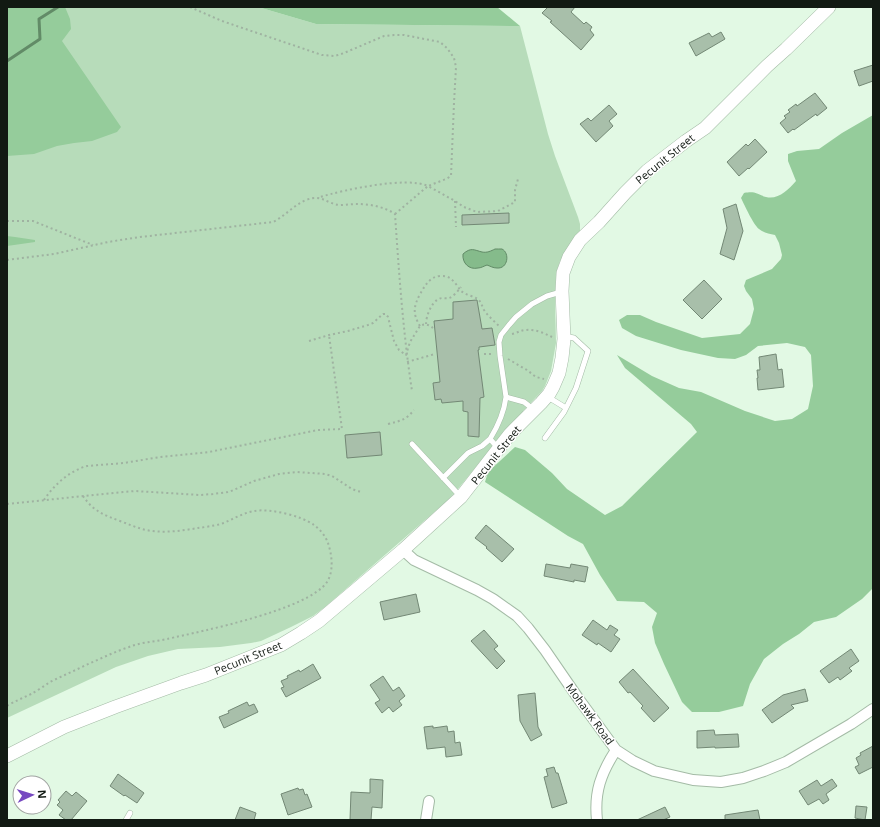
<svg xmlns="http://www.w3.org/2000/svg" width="880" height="827" viewBox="0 0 880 827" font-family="'Open Sans',sans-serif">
  <rect width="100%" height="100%" fill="#e2f9e4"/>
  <path fill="#b7dcba" d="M7,7H258L316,24L520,26L548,134L555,156L578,217L580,224V232L565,252L560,261L556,273L555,302L556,343L551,371L545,386L542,391L523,411V413L507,429L457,490L447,501L325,607L313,616L291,627L261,641L251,643L220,647L178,649L148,656L116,667L7,718Z"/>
  <path fill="#95cc9b" d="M7,7H65L70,19L71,29L62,41L121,127L117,132L92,141L74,143L57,146L34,154L7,156Z
    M258,7H497L520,26L316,24Z
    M873,115V588L862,599L836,617L814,622L799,634L783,644L764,659L750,684L743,706L719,712H692L682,702L664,664L655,643L652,627L657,613L644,602L617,601L600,575L583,544L568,536L485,482L488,472L515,447L525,450L552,473L567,489L605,515L622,506L697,432L691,424L625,368L617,355L652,376L679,388L701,392L745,411L775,421L792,419L808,409L813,386L811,355L805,347L787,343L758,346L746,355L735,359L718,358L681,350L636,336L622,328L619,320L627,315H640L656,322L702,338L740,334L750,324L754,309L752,299L746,291L744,286L746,280L772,269L781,259L782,255L779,243L775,235C769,234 764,233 759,229C753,224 745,206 741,198L744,193C756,191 756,194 766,197C778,200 788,190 796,181L788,161V154L797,151L819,149L842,133Z
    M7,236L15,237L35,240V242L7,246Z"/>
  <path fill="#85bb8b" stroke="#628b67" d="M495,249C497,249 500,249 502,249C510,253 508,269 497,268C493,268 490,266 487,265C484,266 481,268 478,268C469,270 462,263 463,254C471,247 474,250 482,252C487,253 491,251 495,249Z"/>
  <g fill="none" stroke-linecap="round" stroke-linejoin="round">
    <path stroke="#628b67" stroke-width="3" d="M7,61L40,39L39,19L58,7"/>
  </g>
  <path fill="#a8bfaa" stroke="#738875" d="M548,7H575L571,12L584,24L586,22L592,27L590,30L594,35L581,50L550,22L552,21L542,13Z
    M721,32L725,39L696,56L689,43L709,33L712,37Z
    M873,65V81L859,86L854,71Z
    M815,93L827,108L817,116L816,114L794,130L793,129L788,133L780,123L786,118L784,116L790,112L788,110L796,104L797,106Z
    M609,105L617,114L609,121L613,126L596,142L580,124L588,118L591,121Z
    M755,139L767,152L749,169L748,168L739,176L727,162L746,144L748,146Z
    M736,204L743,231L734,260L720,254L727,228L723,209Z
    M509,213V223L462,225V215Z
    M704,280L722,299L702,319L683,300Z
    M477,300L482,329L492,328L495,345L479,347V350H478L484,397L480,398L479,437L468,436V412L463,411V401L442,403L441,399L435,400L433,383L440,382L434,321L453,319V302Z
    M776,354L778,370L782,369L784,387L758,390L757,378H758L757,370H760L759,357Z
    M380,432L382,455L347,458L345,435Z
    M486,525L514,549L502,562L486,548L487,547L475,538Z
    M546,564L570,568L571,564L588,567L585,582L574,580V582L544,576Z
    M416,594L420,612L384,620L380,602Z
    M593,620L607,630L610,625L618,630L614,635L620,639L611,652L598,643L597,645L582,635Z
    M484,630L498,646L494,649L505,661L497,669L471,641Z
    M851,649L859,661L849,668L852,671L840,680L838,677L829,683L820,671Z
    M313,664L321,678L286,697L281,688L284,687L281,681L288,678L287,676L299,670L300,672Z
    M633,669L669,708L654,722L641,708L643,706L630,692L628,693L619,682Z
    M383,676L393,691L399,687L405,696L399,701L402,705L393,712L389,707L382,713L375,703L380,700L370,685Z
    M805,689L808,701L791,705L794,708L772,723L762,710L783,695Z
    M535,693L538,727L542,735L531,741L520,721L518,695Z
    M247,702L249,706L254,704L258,712L224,728L219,717L229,713L228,711Z
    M433,726V728L447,726L448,732L454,731L455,743L460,742L462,755L446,757L445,747L427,749L424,727Z
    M714,730L715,735L738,734L739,747L715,748V747L697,748V731Z
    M873,746V767L859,774L855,767L859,765L856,758L861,755L860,753Z
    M554,767L556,773H558L567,803L552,808L544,777L548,776L546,769Z
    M118,774L144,793L137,803L125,795L124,796L110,786Z
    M370,779L383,780L382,808L372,807L371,820H350L351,792L370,793Z
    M832,779L837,786L826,794L829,800L823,804L819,799L808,805L799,791L817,780L821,786Z
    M298,788L299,790L303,789L305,795L307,794L312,807L288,815L281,794Z
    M66,791L72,796L76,792L87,801L71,820H66L59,815L63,810L57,805L60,802L58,800Z
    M856,806L867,807L865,820L855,818Z
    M240,807L256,813L254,820H235Z
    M665,807L670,817L663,820H637Z
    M758,810L760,820H725V815Z"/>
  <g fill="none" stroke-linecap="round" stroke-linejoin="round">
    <g stroke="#a4bba6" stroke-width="6">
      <path id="service" d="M548,397L566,408
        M533,409L524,402L506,397L500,356L499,342L501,335L509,325L516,317L532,304L547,296L561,292
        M545,438L564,412L576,388L588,351L574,338L564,336
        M412,444L460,496
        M498,448L490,439C498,426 504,413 506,397
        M443,478L468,453L482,446L490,439
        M126,820L130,813"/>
    </g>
    <g stroke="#a4bba6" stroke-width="12">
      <path id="minor" d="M403,550L414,560L477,590L493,599L517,616L528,628L545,650L578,698L616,750L633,761L654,771L693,780L721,782L743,778L764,771L786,762L851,724L873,709
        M426,820L429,801
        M597,820C594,792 601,773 616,750"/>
    </g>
    <g stroke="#a4bba6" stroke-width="14">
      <path id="tertiary" d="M7,756L64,727L115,707L181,683L206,675L281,645L301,633L319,621L403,550L461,497L510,434L541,403L549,394L553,387L559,373L562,358L564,339L562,291L563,273L569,257L580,240L599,222L625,193L647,171L686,141L705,128L767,66L786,49L829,7"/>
    </g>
    <path stroke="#9fb2a1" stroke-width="2" stroke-dasharray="2 3" stroke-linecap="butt" d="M190,7L222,21L322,55L335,56L344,53L384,36L394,35H404L440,42L447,48L454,58L456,67L454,103L451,176L446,179L428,186C406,176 344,190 320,197
      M455,201L456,227
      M395,214L428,186L455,201L464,207L477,212L498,211L515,202V190L518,179
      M7,221H33L93,245
      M7,260L54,254L108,242L140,237L273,222C285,216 294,205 306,200C322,194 325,203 339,205C345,205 351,204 357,204C370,204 385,207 395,214C399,273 403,332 412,391
      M426,324C426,317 431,302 439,299C442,297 446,299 449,298C453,297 458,291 461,287
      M420,326C412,313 414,306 420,294C425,286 429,277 440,276C444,276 448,276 451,279C455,282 458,287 461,291C466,295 473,296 478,299C481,302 482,306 484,310C488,316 494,321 499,326
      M512,334C517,333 521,330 526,330C535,329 544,333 552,337
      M309,341L329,335L348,331L368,325L373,323L383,314H386L388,317L394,341L399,350L406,355L410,342L420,326C425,323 429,325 433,328
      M484,354H492
      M508,359L527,370L536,377L544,379
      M407,362L435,354
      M388,424C400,421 406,420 414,410
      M44,500C54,485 69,471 87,466L124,463L160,457L209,452L318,430L342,429L329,335
      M7,504L123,492L135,491L200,495L213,494L229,492L254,481L279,474L297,472L325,474L332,476L352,489L357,491L363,492
      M7,706C15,701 23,698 31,694C37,691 44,686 50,682C62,676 74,671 86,665C100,659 114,652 129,647C141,642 154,642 167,639C202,631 308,610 327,582C334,571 332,555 328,543C326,537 320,529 314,525C302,516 270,508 254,511C242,513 232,520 221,524C213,526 205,527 198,528C180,531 160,534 142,529C135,527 128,524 120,521C104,515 93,511 83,496"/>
    <use href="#service" stroke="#fff" stroke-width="5"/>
    <use href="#minor" stroke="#fff" stroke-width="10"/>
    <use href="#tertiary" stroke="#fff" stroke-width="13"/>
  </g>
  <g text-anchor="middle" stroke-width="3" stroke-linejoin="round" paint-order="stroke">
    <g font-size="11" fill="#121a13" stroke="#fff">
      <text transform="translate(665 159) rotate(-39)" y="4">Pecunit Street</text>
      <text transform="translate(496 455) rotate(-51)" y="4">Pecunit Street</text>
      <text transform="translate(248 658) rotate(-22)" y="4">Pecunit Street</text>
      <text transform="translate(590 714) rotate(54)" y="4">Mohawk Road</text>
    </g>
  </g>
  <rect width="880" height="827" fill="none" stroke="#121a13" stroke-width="16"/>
  <g transform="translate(32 795) rotate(86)"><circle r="19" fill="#ffffff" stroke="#a0a3a1"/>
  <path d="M0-3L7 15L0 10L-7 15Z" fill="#7749c1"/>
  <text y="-6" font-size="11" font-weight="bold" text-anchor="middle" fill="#121a13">N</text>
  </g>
</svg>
